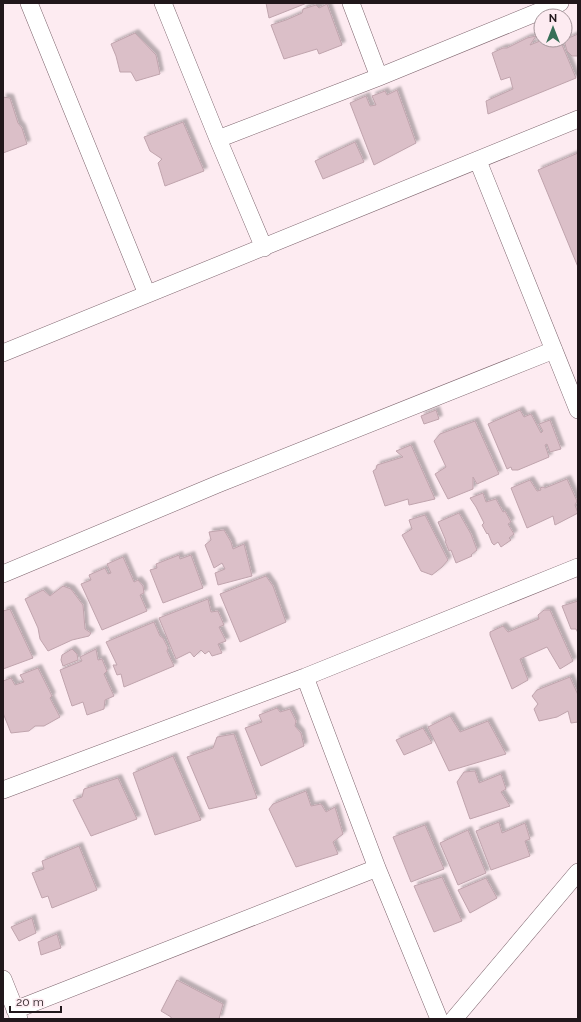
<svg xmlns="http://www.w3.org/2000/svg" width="581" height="1022" viewBox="0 0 581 1022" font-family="Raleway,sans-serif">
  <defs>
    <filter id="shadow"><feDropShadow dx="3.5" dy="-3.5" stdDeviation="1" flood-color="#0004"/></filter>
  </defs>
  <rect width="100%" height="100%" fill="#fdebf1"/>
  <path fill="#dbbfc8" stroke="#c0a4ad" filter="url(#shadow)" d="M266,3H307L269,18Z
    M327,4L342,45L319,54L317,49L284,59L271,25L286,20L302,13L303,9L316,5L319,8Z
    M135,33L156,55L160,74L136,81L131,72H120L116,56L111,44Z
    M541,33V40H560L576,78L488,114L486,101L513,89L510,77L501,80L492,53L503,48H507L527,38L536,36L530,45L540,41L539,34Z
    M578,34V56H572L567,51L564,40Z
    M397,90L416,143L374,165L350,103L366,96L370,106L376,105L372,96L385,91L387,95Z
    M3,97L10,98L18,123L22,128L27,144L3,153Z
    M183,122L204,171L165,186L158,163L162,159L150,151L144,137Z
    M355,142L364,162L323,179L315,161Z
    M578,153V267L538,170Z
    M436,410L439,419L424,424L421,416Z
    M520,410L524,417L531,414L541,433L543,431L539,424L550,420L561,449L550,452L547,444L545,445L549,457L518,470H512L511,467L507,469L488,424Z
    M475,421L499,474L477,484L473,477V489L448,499L435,474L446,467L434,441L440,434Z
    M411,445L435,499L409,505L408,499L385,506L373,471L376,469L377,465L403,457L396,451Z
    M567,479L577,501L575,505L578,513L555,525L553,516L527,528L511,488L530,480L537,491L541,490L540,488L543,487L545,488Z
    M483,493L486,502L496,499L503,512L505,511L511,522L508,524L514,534L509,538L511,540L501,547L498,542L494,545L492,543L488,533L487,534L482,525L484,523L476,507L470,498Z
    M459,513L471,534L477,550L471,555L472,556L456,563L451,550L449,551L445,541H446L438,522Z
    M425,515L448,560L442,567L432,575L421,571L402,535L412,529L409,520Z
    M224,530L231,542L233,549L244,544L252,576L218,585L215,573L225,569L222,563L214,568L205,545L211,540L209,532Z
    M179,555L180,559L191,555L203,588L163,603L150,570L157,568L156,564Z
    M123,557L134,582L138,580L143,586L144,593L140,595L147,611L102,630L81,584L91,580L89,575L105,568L108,574L111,573L107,564Z
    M266,576L273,586L286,622L240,642L220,594Z
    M63,586L71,589L83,605L85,629L91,633L89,636L72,640L48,651L40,639L38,628L25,599L43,590L50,596Z
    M208,599L211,612L218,611L224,625L219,627L226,641L218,644L222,653L212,656L209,651L205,654L201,650L194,657L190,652L176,659L159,618Z
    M578,601V633L576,629H571L562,606Z
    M10,609L33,658L3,669V611Z
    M544,610H550L573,661L560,669L547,647L520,659L528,680L512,689L490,635V632L503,626L508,632L539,619L538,615Z
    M154,622L160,636L163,638L168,648L167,651L174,666L124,687L121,674L117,675L113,665H117L106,642Z
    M72,649L77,654L78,660L63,666L61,660L62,655Z
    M96,649L98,660L102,659L107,671L104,674L114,696L105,700L104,709L87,715L83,702L72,706L60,670L82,661L80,657Z
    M38,668L52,696L50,698L60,717L44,726H35L29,731L11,733L3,713V681L11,678L15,685L24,682L20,675Z
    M570,677L578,695V722L571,723L568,711L557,717L539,721L534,709L538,704L532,696L537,690Z
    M277,708L280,712L290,709L296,721L295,726L301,733L304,746L261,766L245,728L262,722L259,715Z
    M450,716L460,732L488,721L506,754L449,771L428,727Z
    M423,728L432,743L404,755L396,740Z
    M234,734L257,798L209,809L187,757L213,748L217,737Z
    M173,756L201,820L155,835L133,773Z
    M475,771L479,783L501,774L506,789L501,792L510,806L470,819L457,782L464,772Z
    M118,778L137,819L91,836L73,800L82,797L84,789Z
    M306,791L311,806L321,804L326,812L335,807L343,834L333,842L338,854L296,867L269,809L273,804Z
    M499,822L502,833L525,823L530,839L525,841L530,856L491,870L476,831Z
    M425,825L444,869L411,882L393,837Z
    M468,830L486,873L458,885L440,843Z
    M79,846L97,890L52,908L48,896L42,898L32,873L44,869L42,861Z
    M442,877L462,921L434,932L414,886Z
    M486,878L497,898L470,913L458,890Z
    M32,918L36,933L19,941L11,927Z
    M57,934L61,948L41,955L38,942Z
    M177,980L223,1004L219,1019H171V1017L161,1011Z"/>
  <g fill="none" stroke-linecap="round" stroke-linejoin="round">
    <g stroke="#7d646d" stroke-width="18">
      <path id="street" d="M29,3L147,294
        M163,3L218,139L264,248
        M351,3L379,77
        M218,139L379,77L560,3
        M478,161L578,410
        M3,353L578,119
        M3,574L218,484L554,350
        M305,677L377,868L439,1019
        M3,790L305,677L578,567
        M3,979L19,1019
        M15,1010L377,868
        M454,1019L578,872"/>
    </g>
    <use href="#street" stroke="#fff" stroke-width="17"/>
  </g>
  <rect width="581" height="1022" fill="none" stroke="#21171b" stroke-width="8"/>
  <g transform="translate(553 28)"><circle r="19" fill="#fdebf1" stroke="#a5969b"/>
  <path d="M0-3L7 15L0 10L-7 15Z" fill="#376f57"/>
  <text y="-6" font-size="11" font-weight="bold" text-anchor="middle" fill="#21171b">N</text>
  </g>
  <path d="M10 1006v6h51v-6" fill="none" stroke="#21171b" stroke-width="2"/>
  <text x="16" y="1006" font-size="12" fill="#21171b" stroke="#fdebf1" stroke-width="3" paint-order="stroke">20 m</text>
</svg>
